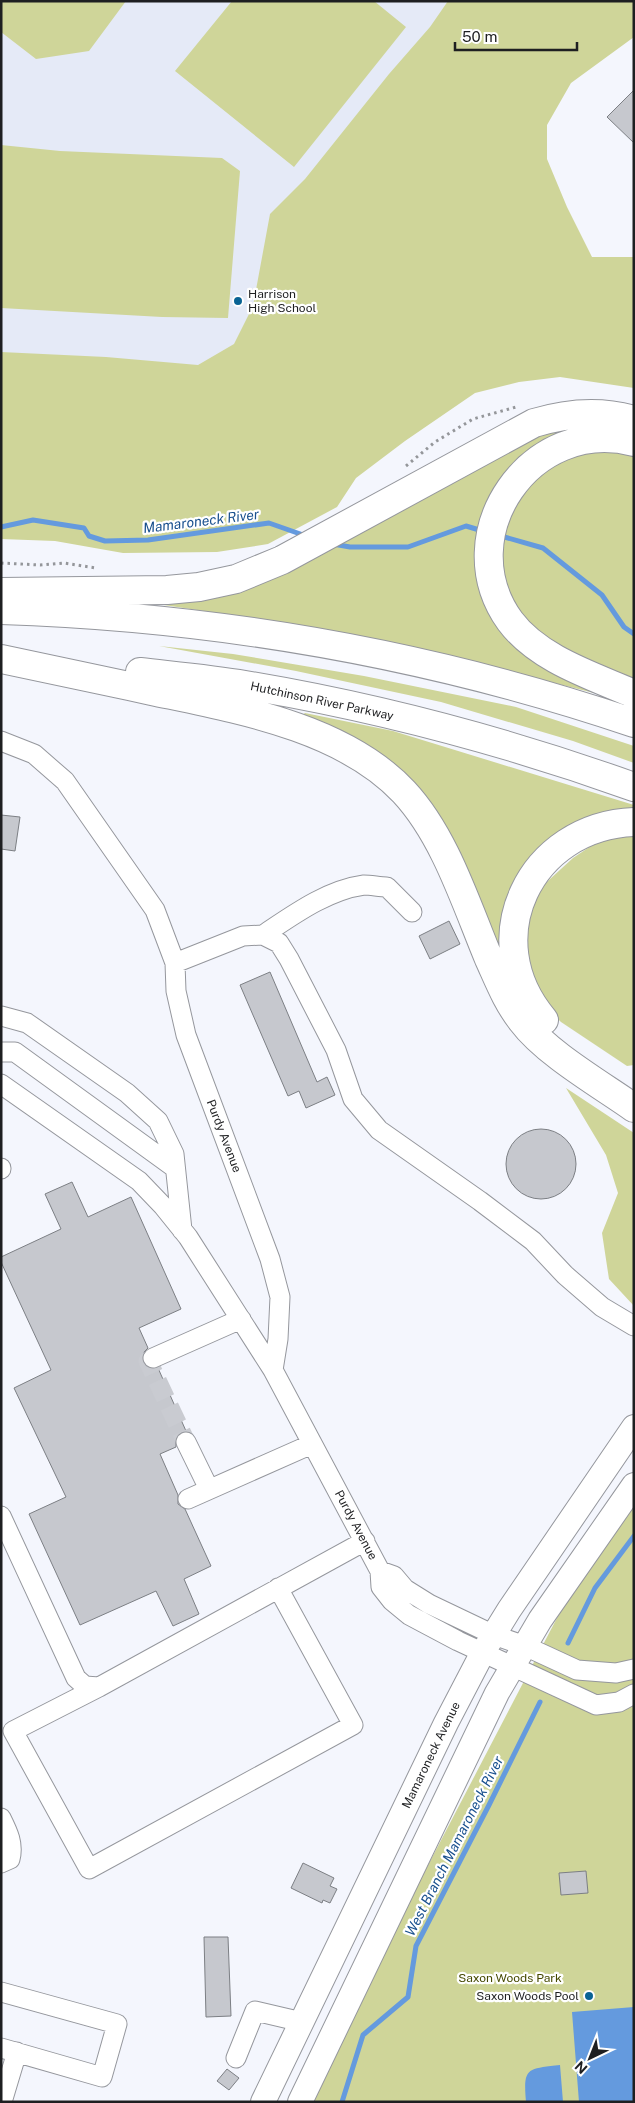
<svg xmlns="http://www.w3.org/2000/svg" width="635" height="2103" viewBox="0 0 635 2103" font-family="'Public Sans',sans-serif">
  <rect width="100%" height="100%" fill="#f4f6fd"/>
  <path fill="#e5eaf7" d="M1,1H626L488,142L529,234L1,494Z"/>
  <path fill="#cfd599" d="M1,1H126L89,51L36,59L1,32Z
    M232,1H374L406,27L294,167L175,71Z
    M448,1H634V37L571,83L547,125V159L567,207L592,257H634V388L560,377L519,382L475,393L405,441L356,478L337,507L268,544L217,552L123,553L55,541L1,539V352L106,357L198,365L234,344L253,306L270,214L305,179L389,74L430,27Z
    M1,145L60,151L222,158L240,171L228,318L162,317L1,308Z
    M625,425L498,490L496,619L596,687L594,693L400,644L285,623L157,604L156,599H205L554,426Z
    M609,448L634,454V686L540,638L507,597L500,569L502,527L529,482L566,457Z
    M159,646L233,654L364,676L516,707L634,746V763L573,741L441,702L296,671Z
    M305,713L393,731L634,805V816L567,831L505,959L497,960L449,843L296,720Z
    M634,834V1065L627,1066L561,1022L538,999L524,963L526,918L538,890L573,858L597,842Z
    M566,1088L634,1133V1306L609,1279L602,1233L618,1193L606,1155Z
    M634,1503V2102H311L425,1871L558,1616Z"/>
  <path fill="#649ade" d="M634,2007V2102H579L572,2012Z
    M560,2065L563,2102H526C523,2067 527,2069 560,2065Z"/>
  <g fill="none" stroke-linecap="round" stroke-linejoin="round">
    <path stroke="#649ade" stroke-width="5" d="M1,527L33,520L84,528L89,536L105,541L148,540L269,523L306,536
      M501,536L543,548L602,595L624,627L634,634
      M333,544L350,547H408L466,526L486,532
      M568,1643L595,1588L634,1536
      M342,2102L363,2035L408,1997L416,1946L489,1805L540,1702"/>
  </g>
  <path fill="#c6c8ce" stroke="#7c7f84" d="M634,90V143L607,117Z
    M1,815L20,817L15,851L1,849Z
    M449,921L460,944L430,959L419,936Z
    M270,972L317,1082L327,1077L335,1095L306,1108L299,1091L288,1096L240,985Z
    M506 1164a35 35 0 1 1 70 0a35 35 0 1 1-70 0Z
    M72,1182L88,1217L131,1197L181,1309L139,1328L148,1348L144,1352L143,1362L147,1367L158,1368L186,1431L176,1436V1447L160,1454L178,1495V1504L185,1509L211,1566L184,1579L199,1614L173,1626L156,1591L80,1625L29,1514L66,1497L14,1388L51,1370L1,1262V1257L61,1229L45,1194Z
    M303,1863L334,1878L330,1886L337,1889L330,1903L323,1900L322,1903L291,1888Z
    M586,1871L588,1893L561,1895L559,1873Z
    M204,1937H228L231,2016L206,2017Z
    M227,2069L239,2078L229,2090L217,2081Z"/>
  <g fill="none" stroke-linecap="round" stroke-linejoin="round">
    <path stroke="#c9cbd1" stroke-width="19" stroke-dasharray="19 9" stroke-linecap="butt" d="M153,1358L148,1361L186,1442"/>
    <g stroke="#95979d" stroke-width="21">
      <path id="minor" d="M1,741L34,754L65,781L155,910L175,963L176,991L186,1035L270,1259L280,1297L278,1339L273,1370L380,1571L381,1587L392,1601L409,1615L458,1641L596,1705L619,1702L634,1694
        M263,935C293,915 327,890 364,885C371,885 380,887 387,887L412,912
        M175,963L243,936L263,935L279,943L289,959L336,1050L353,1099L379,1130L480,1201L533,1241L565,1275L602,1307L634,1326
        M1,1016L27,1023L127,1093L158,1121L174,1154L182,1230
        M1,1052H15L175,1168
        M1,1084L139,1181L163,1206L188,1237L273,1370
        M1,1168V1169
        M153,1358L241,1319
        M186,1442L209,1489
        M188,1499L312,1444
        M1,1516L76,1678L85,1686L99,1687L365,1541
        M380,1571L394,1576L405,1589L429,1604L494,1635L525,1646L577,1670L616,1673L634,1669
        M99,1687L13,1731L89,1869L353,1725L278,1588
        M1,1818C8,1832 14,1844 10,1859L1,1863
        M1,1992L117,2024L102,2077L1,2048
        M236,2058L255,2011L302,2022
        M2,2102L17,2052"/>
    </g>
    <g stroke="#95979d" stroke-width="26">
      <path id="major" d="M263,2102L446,1723L483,1652L509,1610L634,1427
        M300,2102L497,1693L540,1620L634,1485"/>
    </g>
    <g stroke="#95979d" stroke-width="30">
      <path id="highway" d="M634,442C531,415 448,535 510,621C538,659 593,676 634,694
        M1,592L167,590L199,587L236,579L282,560L534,423C567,413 600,410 634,420
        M1,610C216,617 430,654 634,723
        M1,659C52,670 102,680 152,691C237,709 343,727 404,792C445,836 466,904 489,959C499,981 507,1002 522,1021C546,1053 600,1084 634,1108
        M140,672C175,676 210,679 245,685C377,707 508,742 634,787
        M544,1020C475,939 530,826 634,822"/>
    </g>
    <path stroke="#94969a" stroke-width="3" stroke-dasharray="2.5 4" stroke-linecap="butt" d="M406,466L435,442L473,419L516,407
      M1,563L40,565L64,563L96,568"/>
    <use href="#minor" stroke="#fff" stroke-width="19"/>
    <use href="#major" stroke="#fff" stroke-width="24"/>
    <use href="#highway" stroke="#fff" stroke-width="28"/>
  </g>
  <g fill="#096394" stroke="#fff" stroke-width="2">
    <circle cx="238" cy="301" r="5"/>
    <circle cx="589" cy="1996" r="5"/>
  </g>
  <g text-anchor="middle" stroke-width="4.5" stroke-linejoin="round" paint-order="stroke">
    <g font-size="12" fill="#1e1f21" stroke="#fff" text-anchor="start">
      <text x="248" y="298">Harrison<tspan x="248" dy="14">High School</tspan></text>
      <text x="579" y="2000" text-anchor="end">Saxon Woods Pool</text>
    </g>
    <g font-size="12" fill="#1e1f21" stroke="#fff">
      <text transform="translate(322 701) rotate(12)" y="4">Hutchinson River Parkway</text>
      <text transform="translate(224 1136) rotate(69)" y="4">Purdy Avenue</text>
      <text transform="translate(356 1525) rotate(62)" y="4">Purdy Avenue</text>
      <text transform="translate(431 1755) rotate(-64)" y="4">Mamaroneck Avenue</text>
    </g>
    <g font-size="12" fill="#454900" stroke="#fff">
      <text x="510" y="1982">Saxon Woods Park</text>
    </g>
    <g font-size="14" font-style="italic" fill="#19508e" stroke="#fff">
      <text transform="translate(201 521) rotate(-7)" y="5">Mamaroneck River</text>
      <text transform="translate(454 1846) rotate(-63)" y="5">West Branch Mamaroneck River</text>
    </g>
  </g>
  <rect width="635" height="2103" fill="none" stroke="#1e1f21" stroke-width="5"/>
  <g transform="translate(590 2058) rotate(223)" stroke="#ffffff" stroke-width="4" paint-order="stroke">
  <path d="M0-4L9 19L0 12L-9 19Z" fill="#1e1f21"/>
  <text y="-8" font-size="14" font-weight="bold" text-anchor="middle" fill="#1e1f21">N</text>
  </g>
  <path d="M455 42v8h122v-8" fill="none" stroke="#1e1f21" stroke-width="2.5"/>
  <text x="462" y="42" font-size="15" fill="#1e1f21" stroke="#ffffff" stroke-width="4" paint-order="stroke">50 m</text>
</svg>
